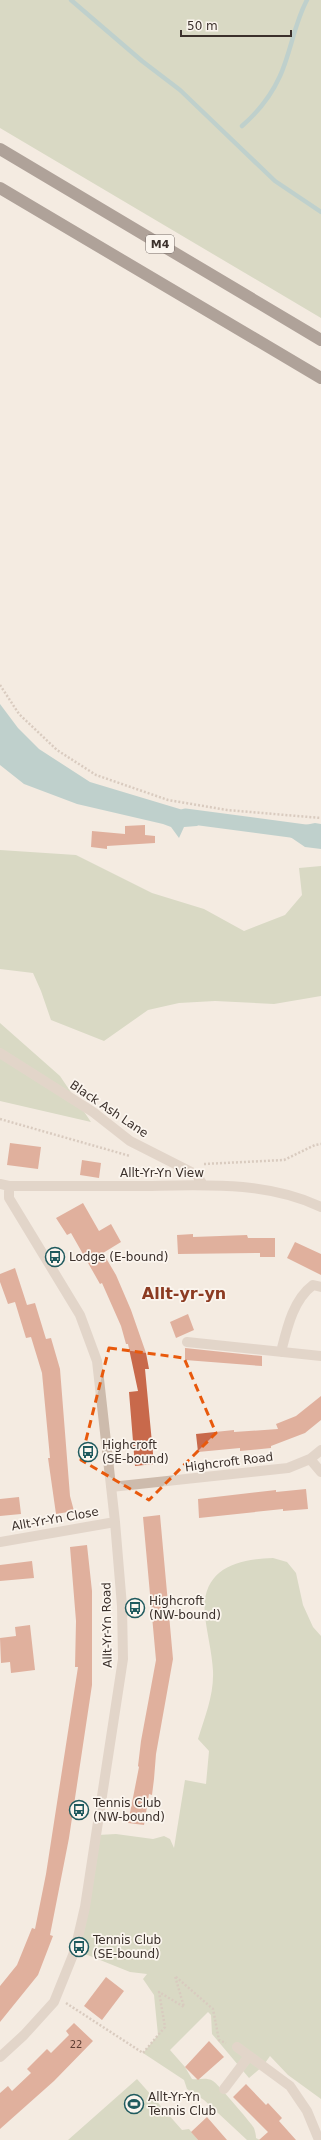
<svg xmlns="http://www.w3.org/2000/svg" width="321" height="2140" viewBox="0 0 321 2140" font-family="'DejaVu Sans',sans-serif">
  <rect width="100%" height="100%" fill="#f4ebe1"/>
  <path fill="#b8c4a0" d="M0,0H321V318L0,128Z
    M0,850L76,855L152,893L204,909L244,931L285,915L302,895L299,868L321,866V996L274,1004L215,1001L179,1003L148,1010L104,1041L51,1020L41,991L33,973L0,969Z
    M0,1023L60,1076L91,1122L0,1101Z
    M273,1558L287,1562L296,1573L303,1605L313,1627L321,1636V2099L288,2075L270,2056L263,2066L249,2078L212,2034L211,2015L208,2012L170,2050L185,2067L192,2079C199,2080 206,2077 213,2081C216,2082 251,2123 254,2128C255,2131 256,2135 256,2138L260,2140H247L204,2100L187,2089L184,2080L143,2053L158,2035L154,1995L143,1979L147,1974L130,1972L80,1952L85,1907L98,1835L116,1834L153,1839L164,1836L170,1839L174,1848L185,1780L206,1784L209,1751L198,1739C205,1716 214,1695 213,1671C212,1652 207,1634 205,1616C200,1570 235,1559 273,1558Z
    M137,2079L182,2130L189,2129L198,2140H68Z"/>
  <path fill="#7fb0b2" d="M0,704L18,728L39,749L90,782L183,810L206,819L197,826L184,827L179,838L171,827L163,824L77,804L24,784L0,765Z
    M315,823L321,824V849L305,847L280,830Z"/>
  <g fill="none" stroke-linecap="round" stroke-linejoin="round">
    <path stroke="#7fb0b2" stroke-width="4.5" d="M71,0L142,61L180,90L275,181L321,212
      M242,126C258,112 271,96 280,76C291,52 294,24 307,0"/>
    <path stroke="#7fb0b2" stroke-width="15" d="M185,816L321,834"/>
  </g>
  <path fill="#c8694b" d="M145,825V835L155,836V843L107,846V849L91,847L92,831L125,834V826Z
    M10,1143L41,1147L38,1169L7,1165Z
    M82,1160L101,1163L99,1178L80,1175Z
    M83,1203L99,1231L111,1224L121,1242L103,1253L116,1275L131,1310L146,1353L149,1369H145L154,1464L135,1466L129,1392L138,1391L128,1344H126L121,1326L102,1283L100,1284L71,1233L67,1235L56,1218Z
    M193,1234V1237L247,1235L248,1238H275V1257H260V1253L178,1254L177,1235Z
    M295,1242L321,1254V1275L287,1258Z
    M15,1268L27,1305L35,1303L46,1339L51,1338L60,1369L70,1496L74,1511L56,1514L48,1458H50L42,1373L31,1337L26,1338L15,1302L8,1304L0,1282V1274Z
    M188,1314L194,1330L176,1338L170,1322Z
    M185,1348L262,1356V1366L185,1360Z
    M321,1396V1420L305,1433L271,1446V1448L240,1451V1448L198,1452L196,1434L234,1430V1432L278,1429L276,1424L296,1416Z
    M306,1489L308,1509L283,1511V1509L199,1518L198,1499L276,1490V1492Z
    M19,1497L21,1514L0,1516V1499Z
    M160,1515L173,1659L156,1754L154,1779L152,1795L149,1794L144,1825L128,1823L139,1767L138,1766L141,1741L156,1660L143,1517Z
    M87,1545L92,1591V1685L69,1838L50,1935L53,1936L38,1975L0,2022V1986L17,1965L32,1928L35,1929L46,1874L78,1667H75L76,1621L70,1547Z
    M32,1561L34,1578L0,1581V1565Z
    M30,1625L35,1670L11,1673L10,1662L1,1663L0,1638L16,1636L15,1627Z
    M106,1977L124,1991L102,2020L84,2006Z
    M74,2023L93,2041L54,2081L0,2129V2093L8,2086L12,2091L31,2073L27,2069L47,2049L51,2053L69,2035L66,2031Z
    M209,2041L224,2057L198,2080L185,2067Z
    M246,2084L266,2105L268,2103L282,2118L279,2121L296,2140H259L268,2132L233,2097Z
    M207,2117L227,2140H198L191,2132Z"/>
  <g fill="none" stroke-linecap="round" stroke-linejoin="round">
    <path stroke="#b9a596" stroke-width="2.5" stroke-dasharray="2 2" stroke-linecap="butt" d="M0,685L19,714L57,750L96,775L168,800L227,810L321,818
      M0,1119L130,1156
      M204,1164L284,1160L315,1145L321,1144
      M66,2003L143,2053L165,2027L159,1992L184,2007L175,1976L213,2009L219,2040L226,2043"/>
    <path stroke="#cdbbac" stroke-width="10" d="M0,1053L93,1112L130,1141L197,1175L203,1185
      M0,1184L9,1186C54,1186 100,1186 145,1186C204,1185 267,1181 321,1207
      M187,1342L321,1356
      M281,1352C287,1328 293,1300 313,1285L321,1287
      M310,1459L321,1472
      M111,1487L288,1468L310,1459L321,1450
      M0,1542L115,1522
      M237,2047L290,2086L307,2111L319,2140
      M0,2057L24,2035L54,2002L75,1950L85,1907L123,1659L122,1606L115,1522L97,1361L80,1315L9,1198V1186
      M224,2089L249,2056"/>
    <path stroke="#5c4a42" stroke-width="12" d="M0,149L321,340
      M0,188L321,378"/>
  </g>
  <path d="M0 0H321V2140H0ZM109,1348L184,1358L216,1433L149,1500L81,1460Z" fill="#f4ebe1" fill-opacity=".55" fill-rule="evenodd"/>
  <path fill="none" stroke="#e8590c" stroke-width="3" stroke-dasharray="8 5" stroke-linejoin="round" d="M109,1348L184,1358L216,1433L149,1500L81,1460Z"/>
  <defs>
    <g id="bus-ring" transform="scale(1)"><circle r="9.5" fill="#fbf5ee" stroke="#1f5a5e" stroke-width="1.5"/><path d="M-5-6H5V4H4V6H2V4H-2V6H-4V4H-5ZM-3.5-4V0h7V-4ZM-3.5 1.2v1.5H-2V1.2ZM2 1.2v1.5H3.5V1.2Z" fill="#1f5a5e"/></g>
    <g id="stadium-ring" transform="scale(1)"><circle r="9.5" fill="#fbf5ee" stroke="#1f5a5e" stroke-width="1.5"/><path d="M0-5a6.5 5 0 1 0 0 10a6.5 5 0 1 0 0-10ZM-3.5-1.8h7v3.6h-7Z" fill="#1f5a5e"/></g>
  </defs>
  <g fill-rule="evenodd">
    <use href="#bus-ring" x="55" y="1257"/>
    <use href="#bus-ring" x="88" y="1452"/>
    <use href="#bus-ring" x="135" y="1608"/>
    <use href="#bus-ring" x="79" y="1810"/>
    <use href="#bus-ring" x="79" y="1947"/>
    <use href="#stadium-ring" x="134" y="2104"/>
  </g>
  <g text-anchor="middle" stroke-width="3.5" stroke-linejoin="round" paint-order="stroke">
    <g font-size="10" fill="#5e3e33">
      <text x="76" y="2048">22</text>
    </g>
    <rect fill="#fbf5ee" stroke="#756b66" stroke-width="1" x="146" y="235" width="28" height="18" rx="3"/>
    <g font-size="11" font-weight="bold" fill="#3b302b">
      <text x="160" y="248">M4</text>
    </g>
    <g font-size="12" fill="#3b302b" stroke="#fbf5ee">
      <text transform="translate(109 1109) rotate(34)" y="4">Black Ash Lane</text>
      <text x="162" y="1177">Allt-Yr-Yn View</text>
      <text transform="translate(229 1462) rotate(-7)" y="4">Highcroft Road</text>
      <text transform="translate(55 1519) rotate(-10)" y="4">Allt-Yr-Yn Close</text>
      <text transform="translate(107 1625) rotate(-91)" y="4">Allt-Yr-Yn Road</text>
    </g>
    <g font-size="12" fill="#3b302b" stroke="#fbf5ee" text-anchor="start">
      <text x="69" y="1261">Lodge (E-bound)</text>
      <text x="102" y="1449">Highcroft<tspan x="102" dy="14">(SE-bound)</tspan></text>
      <text x="149" y="1605">Highcroft<tspan x="149" dy="14">(NW-bound)</tspan></text>
      <text x="93" y="1807">Tennis Club<tspan x="93" dy="14">(NW-bound)</tspan></text>
      <text x="93" y="1944">Tennis Club<tspan x="93" dy="14">(SE-bound)</tspan></text>
      <text x="148" y="2101">Allt-Yr-Yn<tspan x="148" dy="14">Tennis Club</tspan></text>
    </g>
    <g font-size="16" font-weight="bold" fill="#8c3b22" stroke="#fbf5ee">
      <text x="184" y="1299">Allt-yr-yn</text>
    </g>
  </g>
  <path d="M181 30v6h110v-6" fill="none" stroke="#3b302b" stroke-width="2"/>
  <text x="187" y="30" font-size="12" fill="#3b302b" stroke="#fbf5ee" stroke-width="3" paint-order="stroke">50 m</text>
</svg>
